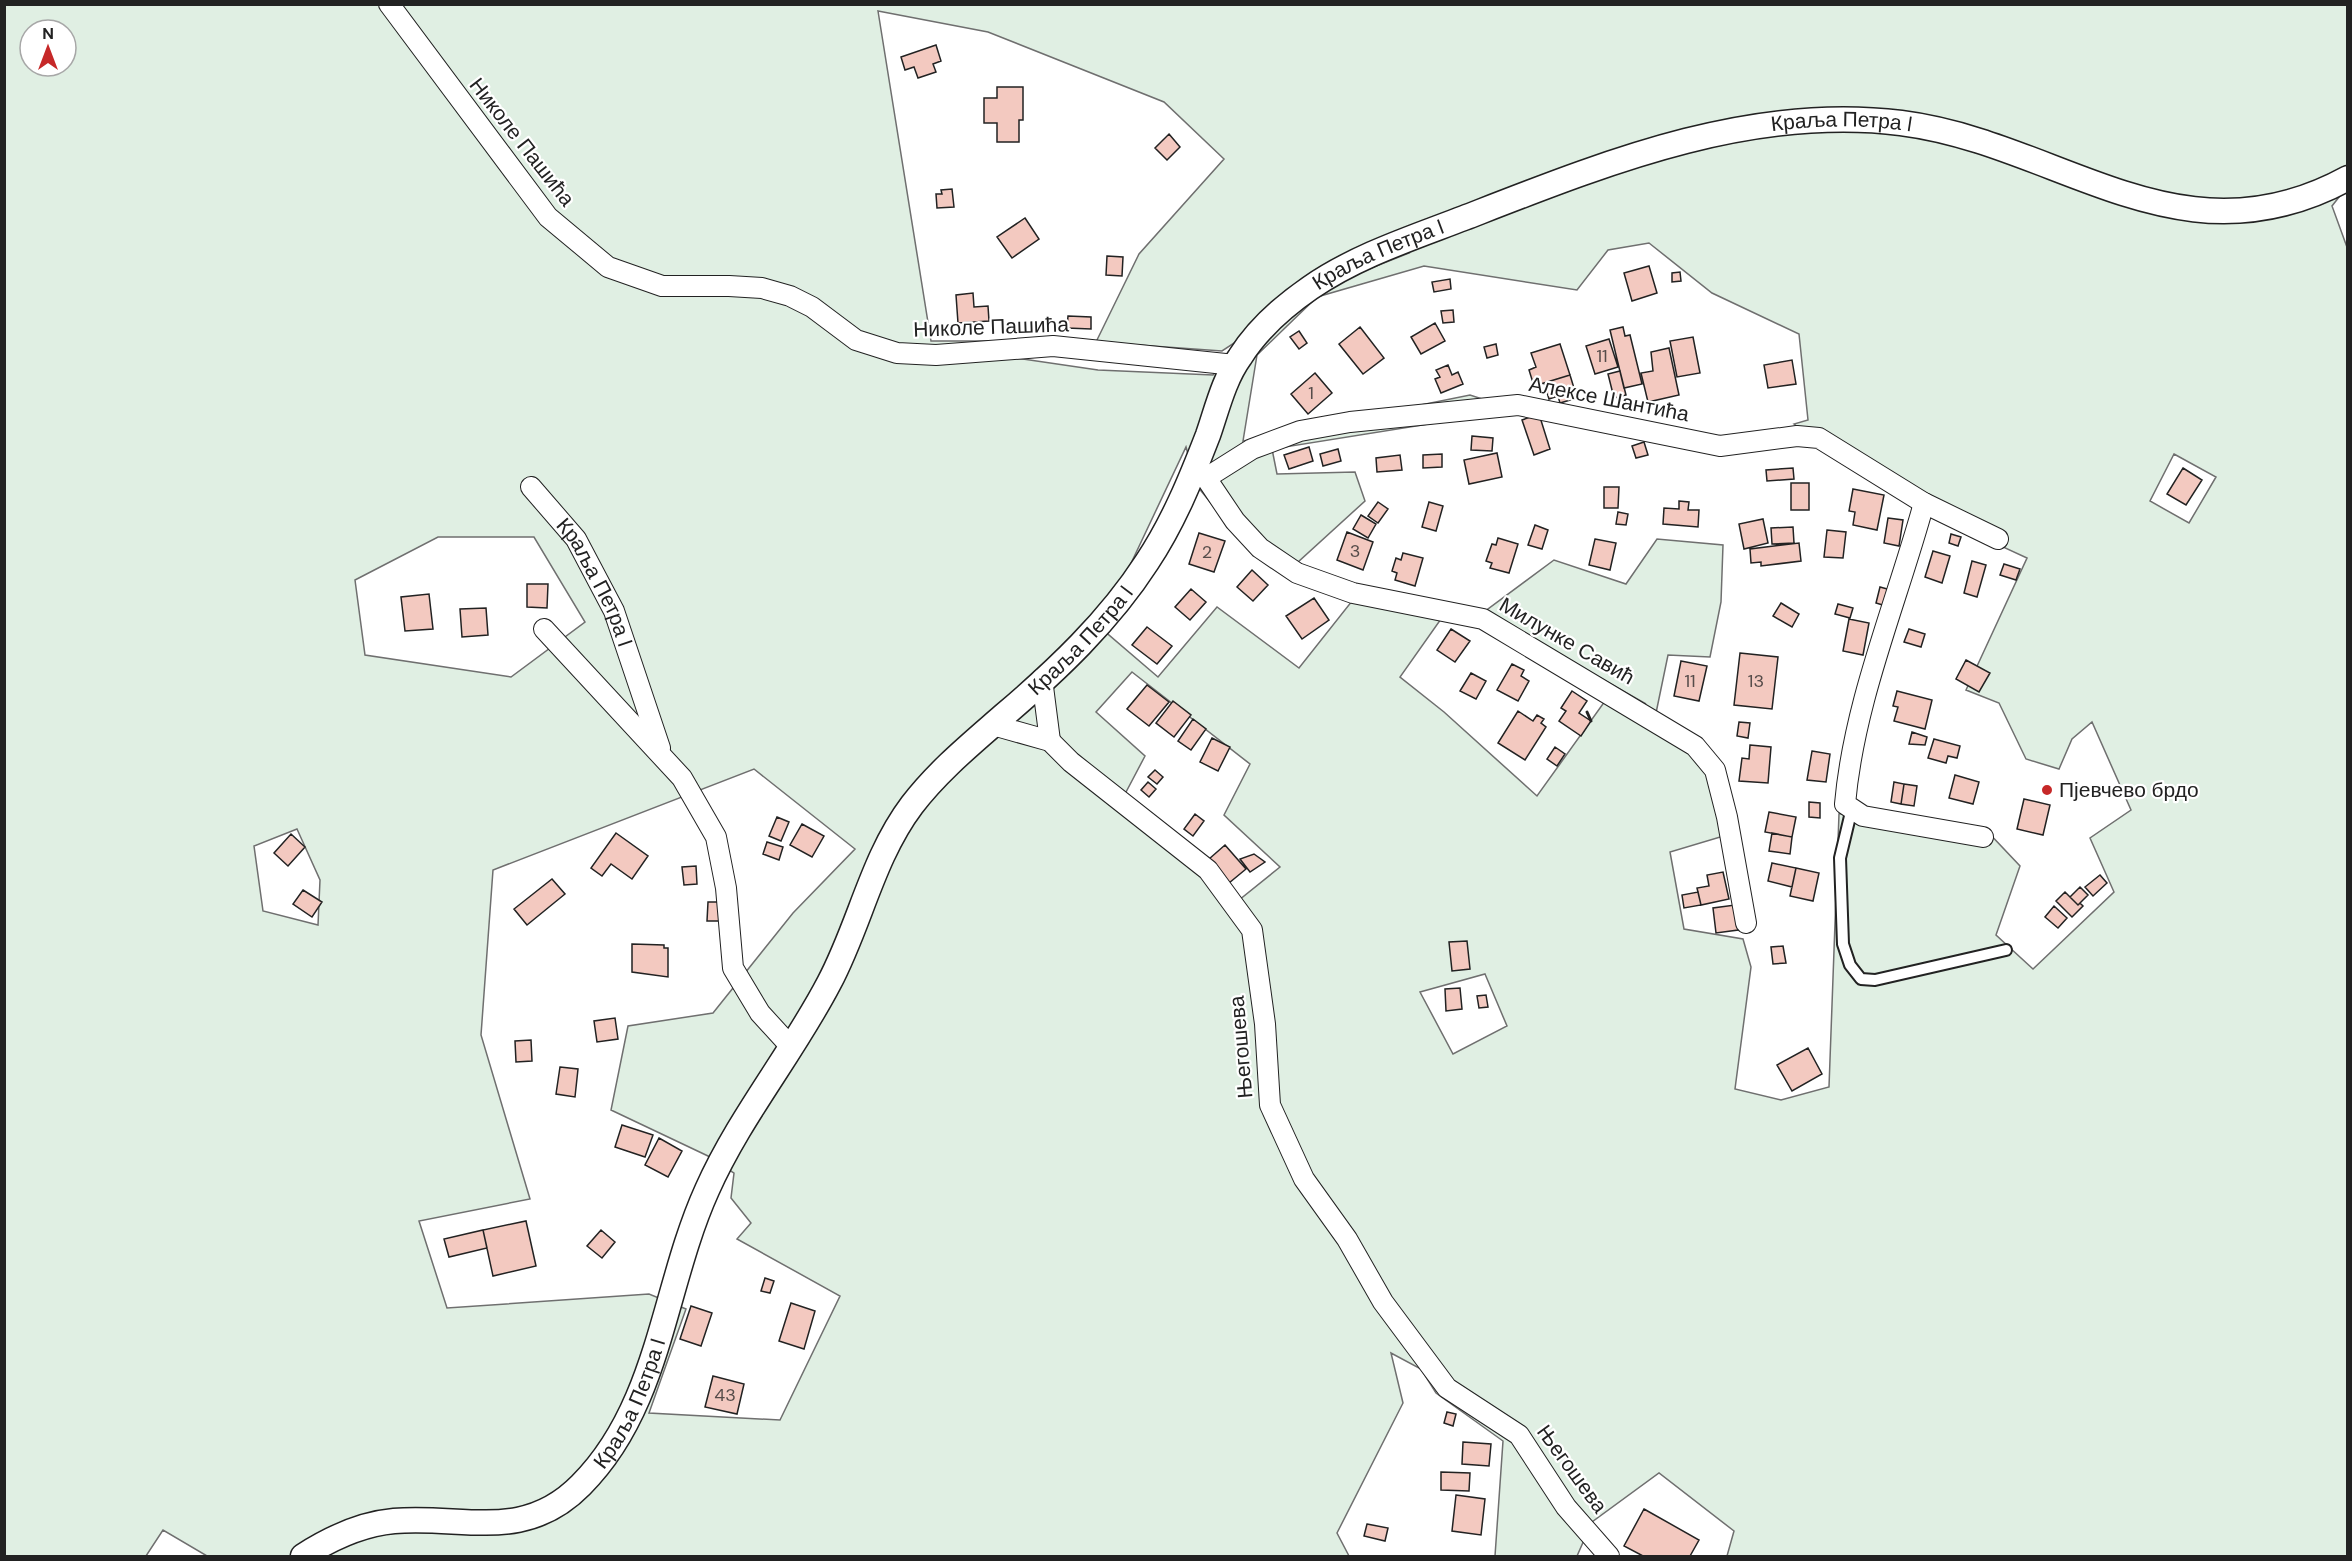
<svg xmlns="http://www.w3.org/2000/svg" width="2352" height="1561" viewBox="0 0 2352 1561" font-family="'DM Sans',sans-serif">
  <rect width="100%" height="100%" fill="#fff"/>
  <path fill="#e0efe3" stroke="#6f6f6f" stroke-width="1.5" fill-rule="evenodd" d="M5,5H2347V187L2332,206L2348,250L2347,1556H1727L1734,1531L1659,1473L1592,1522L1577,1556H1495L1503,1441L1436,1393L1421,1369L1391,1353L1403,1403L1337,1533L1349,1556H207L163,1530L146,1556H5ZM878,11L988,32L1164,102L1224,159L1139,254L1096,342L1222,351L1393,239L1409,253L1331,284L1235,349L1213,375L1098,370L1016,358L1001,341H931ZM30,30H66V66H30ZM1649,243L1712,293L1799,334L1808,420L1794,424C1863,482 1946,521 2027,558L1966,690L1999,703L2026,759L2059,769L2072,739L2092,722L2131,810L2090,838L2114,892L2033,969L1996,935L2020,866L1985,829L1866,810L1839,814L1829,1087L1781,1100L1735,1089L1751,967L1743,939L1684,929L1670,852L1737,832L1712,755L1656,713L1668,655L1710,657L1721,602L1723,545L1657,539L1626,584L1554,560L1484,612L1646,704L1605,701L1537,796L1444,712L1400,677L1441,619L1352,601L1299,668L1217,607L1158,677L1103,630L1090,650L1186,447L1197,486L1219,513L1298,562L1365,501L1355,472L1277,474L1272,449L1516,410L1470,395L1243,441L1257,355L1317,297L1424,266L1577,290L1608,250ZM2174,454L2216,477L2189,523L2150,501ZM438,537H534L585,622L511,677L365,655L355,580ZM1132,672L1250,764L1224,815L1280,867L1239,900L1125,794L1145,756L1096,712ZM754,769L855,849L793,913L713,1013L628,1026L611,1110L708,1156L734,1173L731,1198L751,1223L737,1239L840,1296L780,1420L649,1413L686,1309L649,1294L447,1308L419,1221L530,1199L481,1035L493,870ZM297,829L320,880L318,925L263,911L254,846ZM1485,974L1507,1026L1453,1054L1420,992Z"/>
  <path fill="#f3c9c0" stroke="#222" stroke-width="1.5" d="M936,45L941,61L933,64L936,72L918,78L914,67L905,70L901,57Z
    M997,87H1023V120H1019V142H997V123H984V98H997Z
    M1169,134L1180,147L1167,160L1155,148Z
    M952,189L954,207L937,208L936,194H942L941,190Z
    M1025,218L1039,239L1012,258L997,237Z
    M1107,256L1123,257L1122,276L1106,275Z
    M1649,266L1657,293L1632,301L1624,273Z
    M1680,272L1681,281L1672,282V273Z
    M1450,279L1451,289L1434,292L1432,282Z
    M973,293L974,307L988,306L989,321L958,323L956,295Z
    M1453,310L1454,322L1443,323L1441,311Z
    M1068,316L1091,317V329L1067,328Z
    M1435,323L1445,341L1421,354L1411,337Z
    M1360,327L1384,358L1363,374L1339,344Z
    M1623,327L1625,336L1630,335L1642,384L1624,388L1610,330Z
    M1299,331L1307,343L1299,349L1290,337Z
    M1693,337L1700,373L1677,377L1670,341Z
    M1609,339L1618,367L1595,374L1586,346Z
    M1496,344L1498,355L1487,358L1484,347Z
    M1560,344L1570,375L1534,386L1529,370L1536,367L1531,353Z
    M1669,348L1679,395L1648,402L1641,373L1653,371L1651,352Z
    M1792,360L1796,384L1768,388L1764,365Z
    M1448,365L1452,375L1458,372L1463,384L1441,393L1435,379L1440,377L1436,370Z
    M1620,371L1626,395L1614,398L1608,374Z
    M1315,373L1332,393L1308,414L1291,394Z
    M1570,375L1577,398L1560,403L1558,396L1549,399L1544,383Z
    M1539,414L1550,449L1534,455L1522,420Z
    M1472,436L1493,438L1492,451L1471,450Z
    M1644,442L1648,455L1636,458L1632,446Z
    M1309,447L1313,461L1289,469L1284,455Z
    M1338,449L1341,461L1323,466L1320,454Z
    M1497,453L1502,477L1469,484L1464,460Z
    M1442,454V467L1423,468V455Z
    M1400,455L1402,470L1377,472L1376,458Z
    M1793,468L1794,479L1767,481L1766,470Z
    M2183,468L2202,480L2186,505L2167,494Z
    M1791,483H1809V510H1791Z
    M1604,487H1619L1618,508H1604Z
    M1853,489L1884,495L1877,530L1853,525L1855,512L1849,511Z
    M1679,501L1689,502L1688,510H1699L1698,527L1663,524L1664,508L1679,509Z
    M1378,502L1388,509L1378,523L1368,516Z
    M1429,502L1443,506L1436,531L1422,527Z
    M1618,512L1628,514L1626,525L1616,524Z
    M1361,515L1376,524L1368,538L1353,529Z
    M1888,518L1903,520L1899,546L1884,543Z
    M1763,519L1768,543L1744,549L1739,524Z
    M1535,525L1548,530L1542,549L1528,545Z
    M1793,527L1794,543L1772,544L1771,528Z
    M1827,530L1846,532L1843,558L1824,557Z
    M1347,532L1373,542L1363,570L1337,560Z
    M1199,533L1225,541L1214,572L1189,564Z
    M1951,534L1961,537L1958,546L1949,543Z
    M1498,538L1518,544L1509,573L1490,568L1492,563L1486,561L1492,544L1496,545Z
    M1595,539L1616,543L1610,570L1589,565Z
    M1799,543L1801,561L1761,566V562L1751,563L1750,549Z
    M1933,551L1950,556L1942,583L1925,577Z
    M1403,553L1423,558L1415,586L1395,580L1397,573L1392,571L1396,558L1401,560Z
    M1972,561L1986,565L1977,597L1964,593Z
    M2004,564L2020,569L2016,580L2000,575Z
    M1252,570L1268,585L1253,601L1237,587Z
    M527,584H548L547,608L527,607Z
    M1880,587L1891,590L1886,606L1876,603Z
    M1191,589L1206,602L1190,620L1175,607Z
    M429,594L433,629L405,631L401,597Z
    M1314,598L1329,620L1302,639L1286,616Z
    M1781,603L1799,614L1792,627L1773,616Z
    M1838,604L1853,608L1850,618L1835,614Z
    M486,608L488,635L462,637L460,609Z
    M1849,619L1869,623L1863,655L1843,651Z
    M1147,627L1172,646L1157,664L1132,645Z
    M1451,629L1470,641L1455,662L1437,650Z
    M1909,629L1925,634L1921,647L1904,642Z
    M1740,653L1778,657L1772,709L1734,705Z
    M1966,660L1990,673L1979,692L1956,679Z
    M1681,661L1707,666L1699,701L1674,696Z
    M1512,664L1524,670L1521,676L1529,681L1518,701L1497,690Z
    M1471,673L1486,681L1476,699L1460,691Z
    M1147,685L1169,702L1149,726L1127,709Z
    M1572,691L1587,701L1579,713L1591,721L1581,736L1559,721L1566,711L1561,708Z
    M1897,691L1932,700L1925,729L1894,721L1898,707L1893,706Z
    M1173,701L1191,715L1174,737L1156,723Z
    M1518,711L1533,721L1537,715L1544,719L1541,723L1546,727L1525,760L1498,743Z
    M1193,719L1206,729L1191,750L1178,741Z
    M1739,722L1750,723L1748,738L1737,736Z
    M1912,732L1927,737L1925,745L1909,744Z
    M1212,738L1230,747L1218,771L1200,762Z
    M1934,739L1960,746L1957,758L1948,756L1946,763L1928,758Z
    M1750,745L1771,747L1768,783L1739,781L1742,758L1749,759Z
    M1555,747L1565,754L1557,766L1547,759Z
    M1812,751L1830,754L1826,782L1807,780Z
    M1155,770L1163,777L1157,784L1148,777Z
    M1955,775L1979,782L1973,804L1949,798Z
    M1148,782L1156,789L1149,797L1141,790Z
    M1894,782L1904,784L1901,804L1891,802Z
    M1904,784L1917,786L1914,806L1901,804Z
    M2024,799L2050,805L2043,835L2017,829Z
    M1809,802L1820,803V818L1809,817Z
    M1769,812L1796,817L1792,837L1765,832Z
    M1195,814L1204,821L1193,836L1184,829Z
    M777,817L789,822L781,841L769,836Z
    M802,824L824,836L812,857L790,845Z
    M616,833L648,856L632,879L611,864L602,876L591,868Z
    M1772,833L1792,837L1790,854L1769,851Z
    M291,834L305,847L288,866L274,853Z
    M767,842L783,847L779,860L763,854Z
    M1225,845L1246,869L1229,883L1209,859Z
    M1254,854L1265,862L1250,872L1240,859Z
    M1772,863L1796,868L1792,887L1768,881Z
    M696,866L697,884L684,885L682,867Z
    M1796,868L1819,873L1813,901L1790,896Z
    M1723,872L1729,899L1701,905L1697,888L1709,886L1707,875Z
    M2100,875L2107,883L2093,896L2085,887Z
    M552,879L565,894L527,925L514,909Z
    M2080,887L2088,895L2078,905L2070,897Z
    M303,890L322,902L312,917L293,904Z
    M1698,892L1701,905L1684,908L1682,895Z
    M2065,892L2078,905L2080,903L2083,906L2072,917L2056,901Z
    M708,902H723V921H707Z
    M1735,905L1738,930L1716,933L1713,908Z
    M2054,906L2067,918L2058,928L2045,917Z
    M1467,941L1470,969L1452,971L1449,942Z
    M632,944L664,945V948H668V977L632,972Z
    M1783,946L1786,963L1773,964L1771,947Z
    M1460,988L1462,1009L1446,1011L1445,989Z
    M1486,995L1488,1007L1479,1008L1477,996Z
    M615,1018L618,1039L597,1042L594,1021Z
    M531,1040L532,1061L516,1062L515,1041Z
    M1808,1048L1822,1074L1792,1091L1777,1065Z
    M560,1067L578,1069L575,1097L556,1094Z
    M622,1125L653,1135L645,1157L615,1147Z
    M659,1138L682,1151L668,1177L645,1165Z
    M526,1221L536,1266L493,1276L483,1230Z
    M483,1230L487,1248L449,1257L444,1239Z
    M601,1230L615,1242L602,1258L587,1246Z
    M765,1278L774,1281L770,1293L761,1291Z
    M791,1303L815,1311L804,1349L779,1341Z
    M691,1306L712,1313L701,1346L680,1339Z
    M713,1376L744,1384L737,1414L705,1407Z
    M1447,1412L1456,1414L1453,1426L1444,1423Z
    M1463,1442L1491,1444L1489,1466L1462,1464Z
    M1441,1472L1470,1473L1469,1491L1441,1490Z
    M1456,1495L1485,1499L1481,1535L1452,1531Z
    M1644,1509L1699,1540L1690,1556H1643L1624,1546Z
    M1367,1524L1388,1528L1385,1541L1364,1536Z"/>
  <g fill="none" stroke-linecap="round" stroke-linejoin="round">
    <g stroke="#222" stroke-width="14">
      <path id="service" d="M1852,808L1840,858L1843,944L1850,965L1861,979L1875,980L2006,950"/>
    </g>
    <g stroke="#222" stroke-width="22">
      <g id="minor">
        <path d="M389,4L548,217L608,267L662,286H729L762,288L790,296L812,307L856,340L897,353L936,355L1053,346L1235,365"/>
        <path d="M1197,471L1206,478L1235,521L1260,548L1297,573L1353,593L1483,619L1695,746L1715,770L1727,817L1746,923"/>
        <path d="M1206,478L1252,449L1300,431L1350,422L1518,405L1720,446L1797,436L1819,438L1924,503L1998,539"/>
        <path id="s1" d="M531,487L576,539L614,611L660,748"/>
        <path d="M1924,503C1897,602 1854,701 1845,804L1863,816L1983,837"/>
        <path d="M544,629L682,778L716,837L726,888L733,968L760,1013L792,1048"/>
        <path d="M1042,679L1050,741"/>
        <path d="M993,725L1050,741L1071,762L1208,870L1252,930L1265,1024L1270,1105L1304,1179L1347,1239L1383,1302L1447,1388L1519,1435L1566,1507L1609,1556"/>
      </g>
    </g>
    <g stroke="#222" stroke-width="27">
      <g id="tertiary">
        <path id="s2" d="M303,1556C331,1538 361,1524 394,1521C464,1515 524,1543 581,1485C660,1406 663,1287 707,1190C740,1116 792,1054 829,983C860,925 872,858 912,805C938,771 971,744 1003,716C1056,671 1109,621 1147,562C1173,523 1191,479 1208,435C1217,409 1224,379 1240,357C1257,330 1284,306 1310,288C1356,256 1412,238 1464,218C1603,164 1749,104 1901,123C2060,143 2180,270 2348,178"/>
      </g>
    </g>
    <use href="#service" stroke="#fff" stroke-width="10"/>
    <use href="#minor" stroke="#fff" stroke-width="20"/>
    <use href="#tertiary" stroke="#fff" stroke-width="24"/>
    <path stroke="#222" stroke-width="3" d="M1587,712L1591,721"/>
  </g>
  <circle fill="#c62828" stroke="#fff" stroke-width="2" cx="2047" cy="790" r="6"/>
  <g text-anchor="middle" stroke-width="4.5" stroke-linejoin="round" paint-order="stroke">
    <g font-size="18" fill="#564c4a">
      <text x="1602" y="362">11</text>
      <text x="1311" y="399">1</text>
      <text x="1355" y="557">3</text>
      <text x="1207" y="558">2</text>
      <text x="1690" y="687">11</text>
      <text x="1756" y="687">13</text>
      <text x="725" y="1401">43</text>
    </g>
    <g font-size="21" fill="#222" stroke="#fff">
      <text dy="7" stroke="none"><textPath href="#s2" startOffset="2283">Краља Петра I</textPath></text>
      <text transform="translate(522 142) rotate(52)" y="7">Николе Пашића</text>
      <text dy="7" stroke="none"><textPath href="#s2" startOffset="1797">Краља Петра I</textPath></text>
      <text transform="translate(991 327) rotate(-2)" y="7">Николе Пашића</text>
      <text transform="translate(1609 399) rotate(11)" y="7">Алексе Шантића</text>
      <text dy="7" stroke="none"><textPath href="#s1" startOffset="116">Краља Петра I</textPath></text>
      <text dy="7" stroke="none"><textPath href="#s2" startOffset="1293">Краља Петра I</textPath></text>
      <text transform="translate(1567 641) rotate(30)" y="7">Милунке Савић</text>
      <text transform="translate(1241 1047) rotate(-95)" y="7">Његошева</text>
      <text dy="7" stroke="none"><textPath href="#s2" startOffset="392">Краља Петра I</textPath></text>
      <text transform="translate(1572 1469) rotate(54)" y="7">Његошева</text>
    </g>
    <g font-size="21" fill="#222" stroke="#fff" text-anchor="start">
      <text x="2059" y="797">Пјевчево брдо</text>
    </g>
  </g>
  <rect width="2352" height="1561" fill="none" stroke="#222222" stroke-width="12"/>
  <g transform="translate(48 48)"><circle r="28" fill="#ffffff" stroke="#a7a7a7" stroke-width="1.5"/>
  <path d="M0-4.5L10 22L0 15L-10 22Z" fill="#c62828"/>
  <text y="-9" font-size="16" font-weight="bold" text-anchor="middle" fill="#222222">N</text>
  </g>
</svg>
